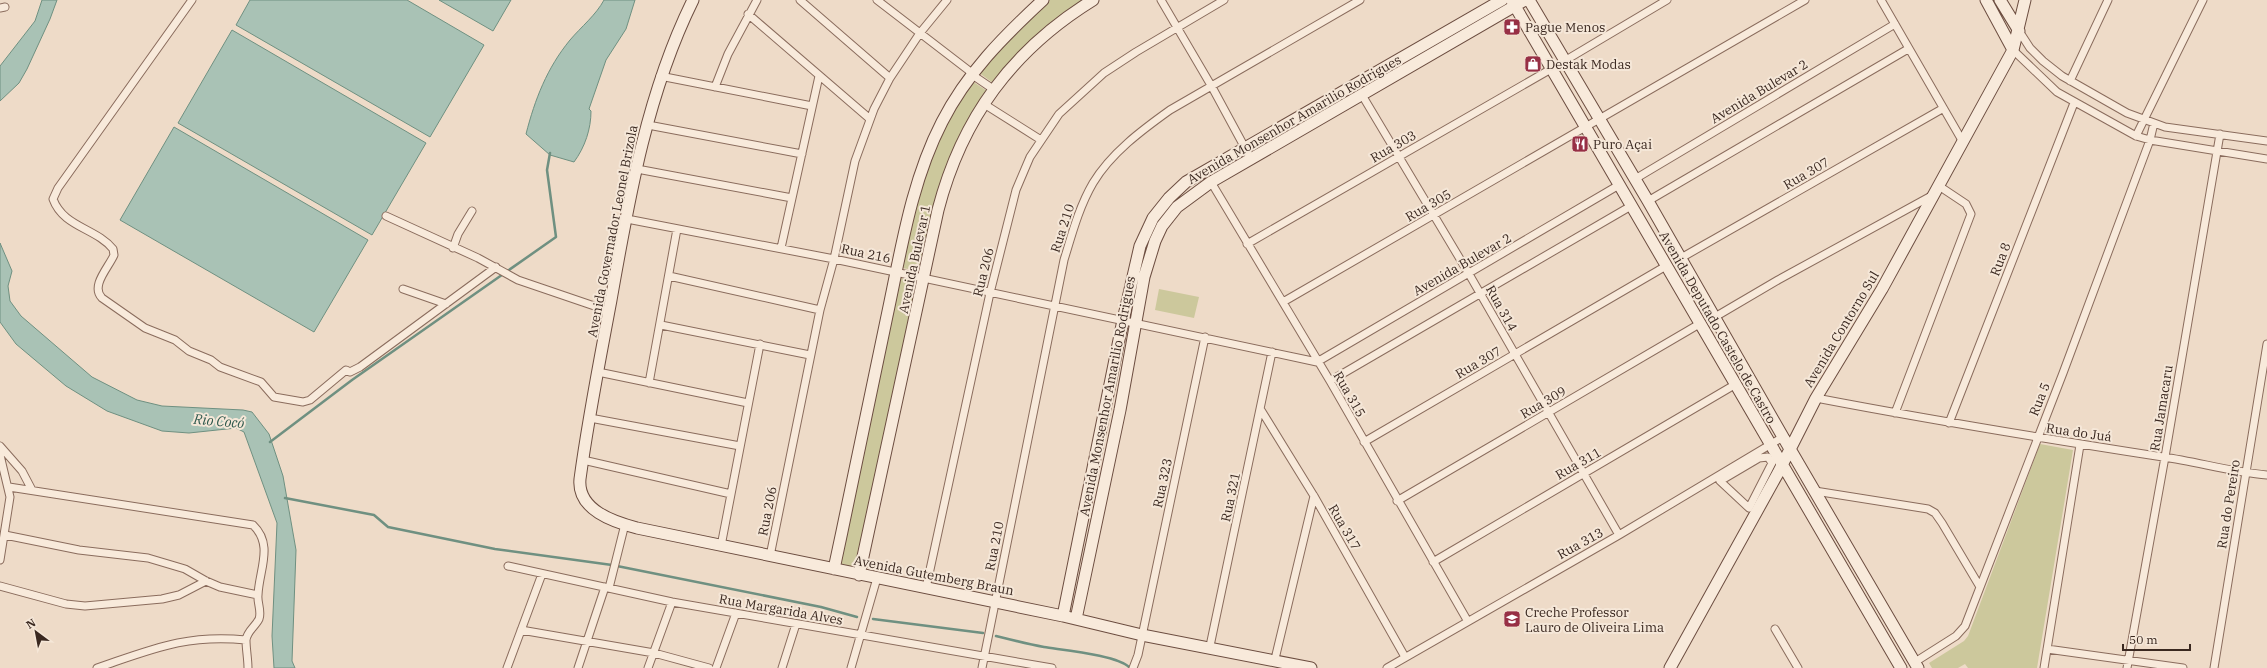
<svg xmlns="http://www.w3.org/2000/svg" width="2267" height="668" viewBox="0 0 2267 668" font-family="'IBM Plex Serif',serif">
  <rect width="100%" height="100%" fill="#eedbc8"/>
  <path fill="#ccc89c" d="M1049,0H1084C1048,22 1020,52 993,83L978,72L1008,37Z
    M972,81L987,91L979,103L921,271L902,268C910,232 916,196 929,162C940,133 956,107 972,81Z
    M901,278L919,282L858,568L839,563Z
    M1159,289L1199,297L1194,318L1155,310Z
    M2040,444L2073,450L2037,668H1968L1965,664L1958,668H1932L1929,663L1964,641L1968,636Z"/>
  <path fill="#a9c2b5" stroke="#6f9081" d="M42,0H57L50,19L27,69L19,83L0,101V66L35,21Z
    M250,0H407L484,45L430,137L236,25Z
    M439,0H511L493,31Z
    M604,0H635L626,29L606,60L589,109L591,111C591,129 585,147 574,162L550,155L526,134C535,99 547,68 570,40C581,27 596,15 604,0Z
    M232,30L426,143L372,235L178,123Z
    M174,127L368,240L314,332L120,220Z
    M0,243L12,271L8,286L10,301L21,316L92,377L137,400L162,406L243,410L252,412L269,434L283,476L296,550L292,661L295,668H274L272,636L277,523L244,432L236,428L189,433L162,431L107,411L66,386L16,344L0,322Z"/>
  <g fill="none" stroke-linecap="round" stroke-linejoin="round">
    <path stroke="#6f9081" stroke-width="2.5" d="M270,442L352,380L556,237L547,170L550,153
      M285,498L374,515L388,527L495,549L612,565
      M617,566L821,607L857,617
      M873,619L983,633
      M996,636C1012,640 1028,644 1044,647C1062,650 1119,655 1130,668"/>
    <g stroke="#8a6c5d" stroke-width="9">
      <path id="street" d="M192,0L58,188L53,199C63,227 96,228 113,249L114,255C109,267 90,286 102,298L145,328L175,340L189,351L211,360L220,367L261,382L274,397L303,402L310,400L346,370L350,372L360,367L496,267
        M800,0L890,78
        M877,0L972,73
        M1161,0L1212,87L1251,159
        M1881,0L1963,142
        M0,8L5,7
        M748,14L870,119
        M2019,31L2030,48L2043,61L2062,76L2127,113L2165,127L2267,141
        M2013,50L2057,92L2136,136L2150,140L2267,159
        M1566,60L1667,0
        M971,74L993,89
        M660,76L812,106
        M2070,81L2108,0
        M715,87L728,54L757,0
        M1362,95L1469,274L1619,535
        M984,104L1041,140
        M648,125L802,154
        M2136,136L2203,0
        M637,169L792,198
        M1635,179L1895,24
        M1211,182L1330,381L1467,620
        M1648,201L1908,49
        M386,216L478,258L518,280L609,311
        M627,219L834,259L1317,362L1619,185
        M1247,244L1551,69
        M453,248L458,234L472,211
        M781,248L819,76
        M1681,258L1942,109
        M669,276L820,310
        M403,289L446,304
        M1283,302L1805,0
        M1715,317L1778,280L1933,195
        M661,325L810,355
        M598,372L748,403
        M1330,381L1631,206
        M649,383L677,229
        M1816,398C1931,420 2047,439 2163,457C2198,462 2232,472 2267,475
        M1261,410L1314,496L1405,657
        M1895,413L1971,214L1966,204L1939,186
        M590,418L740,446
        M1949,423L2074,103
        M1364,442L1666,266
        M0,446L22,471L32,490
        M0,455L10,497L0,560
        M1768,457L1772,463L1749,508L1720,481L1759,458Z
        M583,460L731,494
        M9,487L253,525C274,545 259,570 258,595C257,603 262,611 259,619C255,627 247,631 246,640C246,649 248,659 248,668
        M1815,491L1928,509L1935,513L1942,523L1980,587
        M1397,501L1701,323
        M5,535L79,550L148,558L185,569L206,581L220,587L258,595
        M721,546L760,344
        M770,556L820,310L834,259L855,161L874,109L890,78L920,33L947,0
        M1433,562L1736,384
        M508,566L672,602L1052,668
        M0,586L66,604L85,606L162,599L179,595L206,581
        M609,588L625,524
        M926,588L990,293L1016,190L1030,157L1059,114L1104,73L1136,52L1224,0
        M1775,629L1798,668
        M521,630L654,653L709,668
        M1210,646L1272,352
        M2047,649L2183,668
        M1275,659L1314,496
        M1915,662L1956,636L1965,626L2063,373L2150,140L2154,123
        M97,668C153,649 186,634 246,640
        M507,668L542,574
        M578,668L605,587
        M648,668L672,602
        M716,668L736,613
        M782,668L796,624
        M851,668L877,578
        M982,668L1064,260C1072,234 1079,207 1093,183C1111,153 1142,130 1170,110L1360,0
        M1133,668L1138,655L1205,337
        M1387,668L1619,535L1783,437
        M2044,668L2080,445
        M2127,668L2165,457L2220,134
        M2214,668L2267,344"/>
    </g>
    <g stroke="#6c4d40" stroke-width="13">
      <path id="secondary" d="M693,0C647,93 629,198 611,300C600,359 588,419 580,479C577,510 614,522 637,528L1063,616L1142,635L1311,668
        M1529,0L1648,201L1783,437L1918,668
        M1986,0L2013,50
        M2000,0L2019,31
        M1512,1L1901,668
        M834,569C852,485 869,401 887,316C901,251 911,182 942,122C967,73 1003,37 1043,0
        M859,575L938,210C962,118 1012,50 1093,0
        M1063,616L1123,320L1140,246L1153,218L1169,198L1186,182L1502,0
        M1076,619L1120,410L1144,277L1155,241L1162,226L1177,207L1211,182L1525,0
        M1670,668L1778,473L1816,398L1882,289L2013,50L2025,0"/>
    </g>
    <use href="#street" stroke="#f8eadb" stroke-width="7"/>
    <use href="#secondary" stroke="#f8eadb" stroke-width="11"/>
  </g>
  <defs>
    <g id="pharmacy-square" transform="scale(0.9)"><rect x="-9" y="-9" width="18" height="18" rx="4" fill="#972f45" stroke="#f5e7d8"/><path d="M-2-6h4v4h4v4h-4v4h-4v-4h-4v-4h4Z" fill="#fff"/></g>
    <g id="shop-square" transform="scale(0.9)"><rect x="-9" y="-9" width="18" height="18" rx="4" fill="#972f45" stroke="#f5e7d8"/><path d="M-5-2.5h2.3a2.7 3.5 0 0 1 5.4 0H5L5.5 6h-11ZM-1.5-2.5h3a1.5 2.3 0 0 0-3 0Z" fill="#fff"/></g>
    <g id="restaurant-square" transform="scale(0.9)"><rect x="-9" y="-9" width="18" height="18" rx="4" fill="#972f45" stroke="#f5e7d8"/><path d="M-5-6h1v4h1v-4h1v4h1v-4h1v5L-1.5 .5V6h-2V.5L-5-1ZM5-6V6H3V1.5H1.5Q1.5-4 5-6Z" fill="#fff"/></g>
    <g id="school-square" transform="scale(0.9)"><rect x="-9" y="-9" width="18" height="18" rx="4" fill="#972f45" stroke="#f5e7d8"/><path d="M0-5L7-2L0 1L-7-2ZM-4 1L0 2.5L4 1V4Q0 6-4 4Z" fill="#fff"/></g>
  </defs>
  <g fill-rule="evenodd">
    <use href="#pharmacy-square" x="1512" y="27"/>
    <use href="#shop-square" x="1533" y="64"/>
    <use href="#restaurant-square" x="1580" y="144"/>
    <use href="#school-square" x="1512" y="619"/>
  </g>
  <g text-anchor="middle" stroke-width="4" stroke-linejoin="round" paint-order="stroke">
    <g font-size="13" fill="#3a2820" stroke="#f5e7d8" text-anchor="start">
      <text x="1525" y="32">Pague Menos</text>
      <text x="1546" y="69">Destak Modas</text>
      <text x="1593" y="149">Puro Açai</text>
      <text x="1525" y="617">Creche Professor<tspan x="1525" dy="15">Lauro de Oliveira Lima</tspan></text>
    </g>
    <g font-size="13" fill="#3a2820" stroke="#f5e7d8">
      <text transform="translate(1759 91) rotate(-31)" y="5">Avenida Bulevar 2</text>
      <text transform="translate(1294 119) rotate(-30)" y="5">Avenida Monsenhor Amarilio Rodrigues</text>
      <text transform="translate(1393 146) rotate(-30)" y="5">Rua 303</text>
      <text transform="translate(1806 173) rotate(-30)" y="5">Rua 307</text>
      <text transform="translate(1428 205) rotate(-30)" y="5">Rua 305</text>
      <text transform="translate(1062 228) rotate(-72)" y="5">Rua 210</text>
      <text transform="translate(612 231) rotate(-79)" y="5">Avenida Governador Leonel Brizola</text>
      <text transform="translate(866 253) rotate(12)" y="5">Rua 216</text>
      <text transform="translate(914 259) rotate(-78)" y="5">Avenida Bulevar 1</text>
      <text transform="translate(2000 259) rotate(-69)" y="5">Rua 8</text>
      <text transform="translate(1462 264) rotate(-30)" y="5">Avenida Bulevar 2</text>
      <text transform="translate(983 272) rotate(-76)" y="5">Rua 206</text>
      <text transform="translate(1502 308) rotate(61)" y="5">Rua 314</text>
      <text transform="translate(1718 327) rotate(60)" y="5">Avenida Deputado Castelo de Castro</text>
      <text transform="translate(1841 329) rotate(-59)" y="5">Avenida Contorno Sul</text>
      <text transform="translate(1478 362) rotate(-30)" y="5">Rua 307</text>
      <text transform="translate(1350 394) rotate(60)" y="5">Rua 315</text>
      <text transform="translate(1107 396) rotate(-79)" y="5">Avenida Monsenhor Amarilio Rodrigues</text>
      <text transform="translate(2039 399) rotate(-68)" y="5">Rua 5</text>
      <text transform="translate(1543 402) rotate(-30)" y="5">Rua 309</text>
      <text transform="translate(2161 408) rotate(-81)" y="5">Rua Jamacaru</text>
      <text transform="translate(2079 432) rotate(8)" y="5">Rua do Juá</text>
      <text transform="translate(1578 463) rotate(-30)" y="5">Rua 311</text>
      <text transform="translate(1162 483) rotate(-78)" y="5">Rua 323</text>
      <text transform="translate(1230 497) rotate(-78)" y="5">Rua 321</text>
      <text transform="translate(2228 504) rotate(-81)" y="5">Rua do Pereiro</text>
      <text transform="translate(767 511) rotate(-79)" y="5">Rua 206</text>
      <text transform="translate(1345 527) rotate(60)" y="5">Rua 317</text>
      <text transform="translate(1580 543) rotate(-29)" y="5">Rua 313</text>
      <text transform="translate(994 546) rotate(-79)" y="5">Rua 210</text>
      <text transform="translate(934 575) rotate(11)" y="5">Avenida Gutemberg Braun</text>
      <text transform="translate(781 609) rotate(10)" y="5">Rua Margarida Alves</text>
    </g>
    <g font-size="14" font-style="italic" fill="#305a4e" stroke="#f5e7d8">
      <text transform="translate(219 421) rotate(5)" y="5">Rio Cocó</text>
    </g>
  </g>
  <g transform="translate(36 632) rotate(328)" stroke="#f5e7d8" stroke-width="3" paint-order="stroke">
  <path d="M0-3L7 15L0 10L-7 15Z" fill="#3a2820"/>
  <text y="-6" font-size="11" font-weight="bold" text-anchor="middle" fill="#3a2820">N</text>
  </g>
  <path d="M2123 644v6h67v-6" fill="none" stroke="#3a2820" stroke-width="2"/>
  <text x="2129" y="644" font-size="12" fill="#3a2820" stroke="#f5e7d8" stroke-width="3" paint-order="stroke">50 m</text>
</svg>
